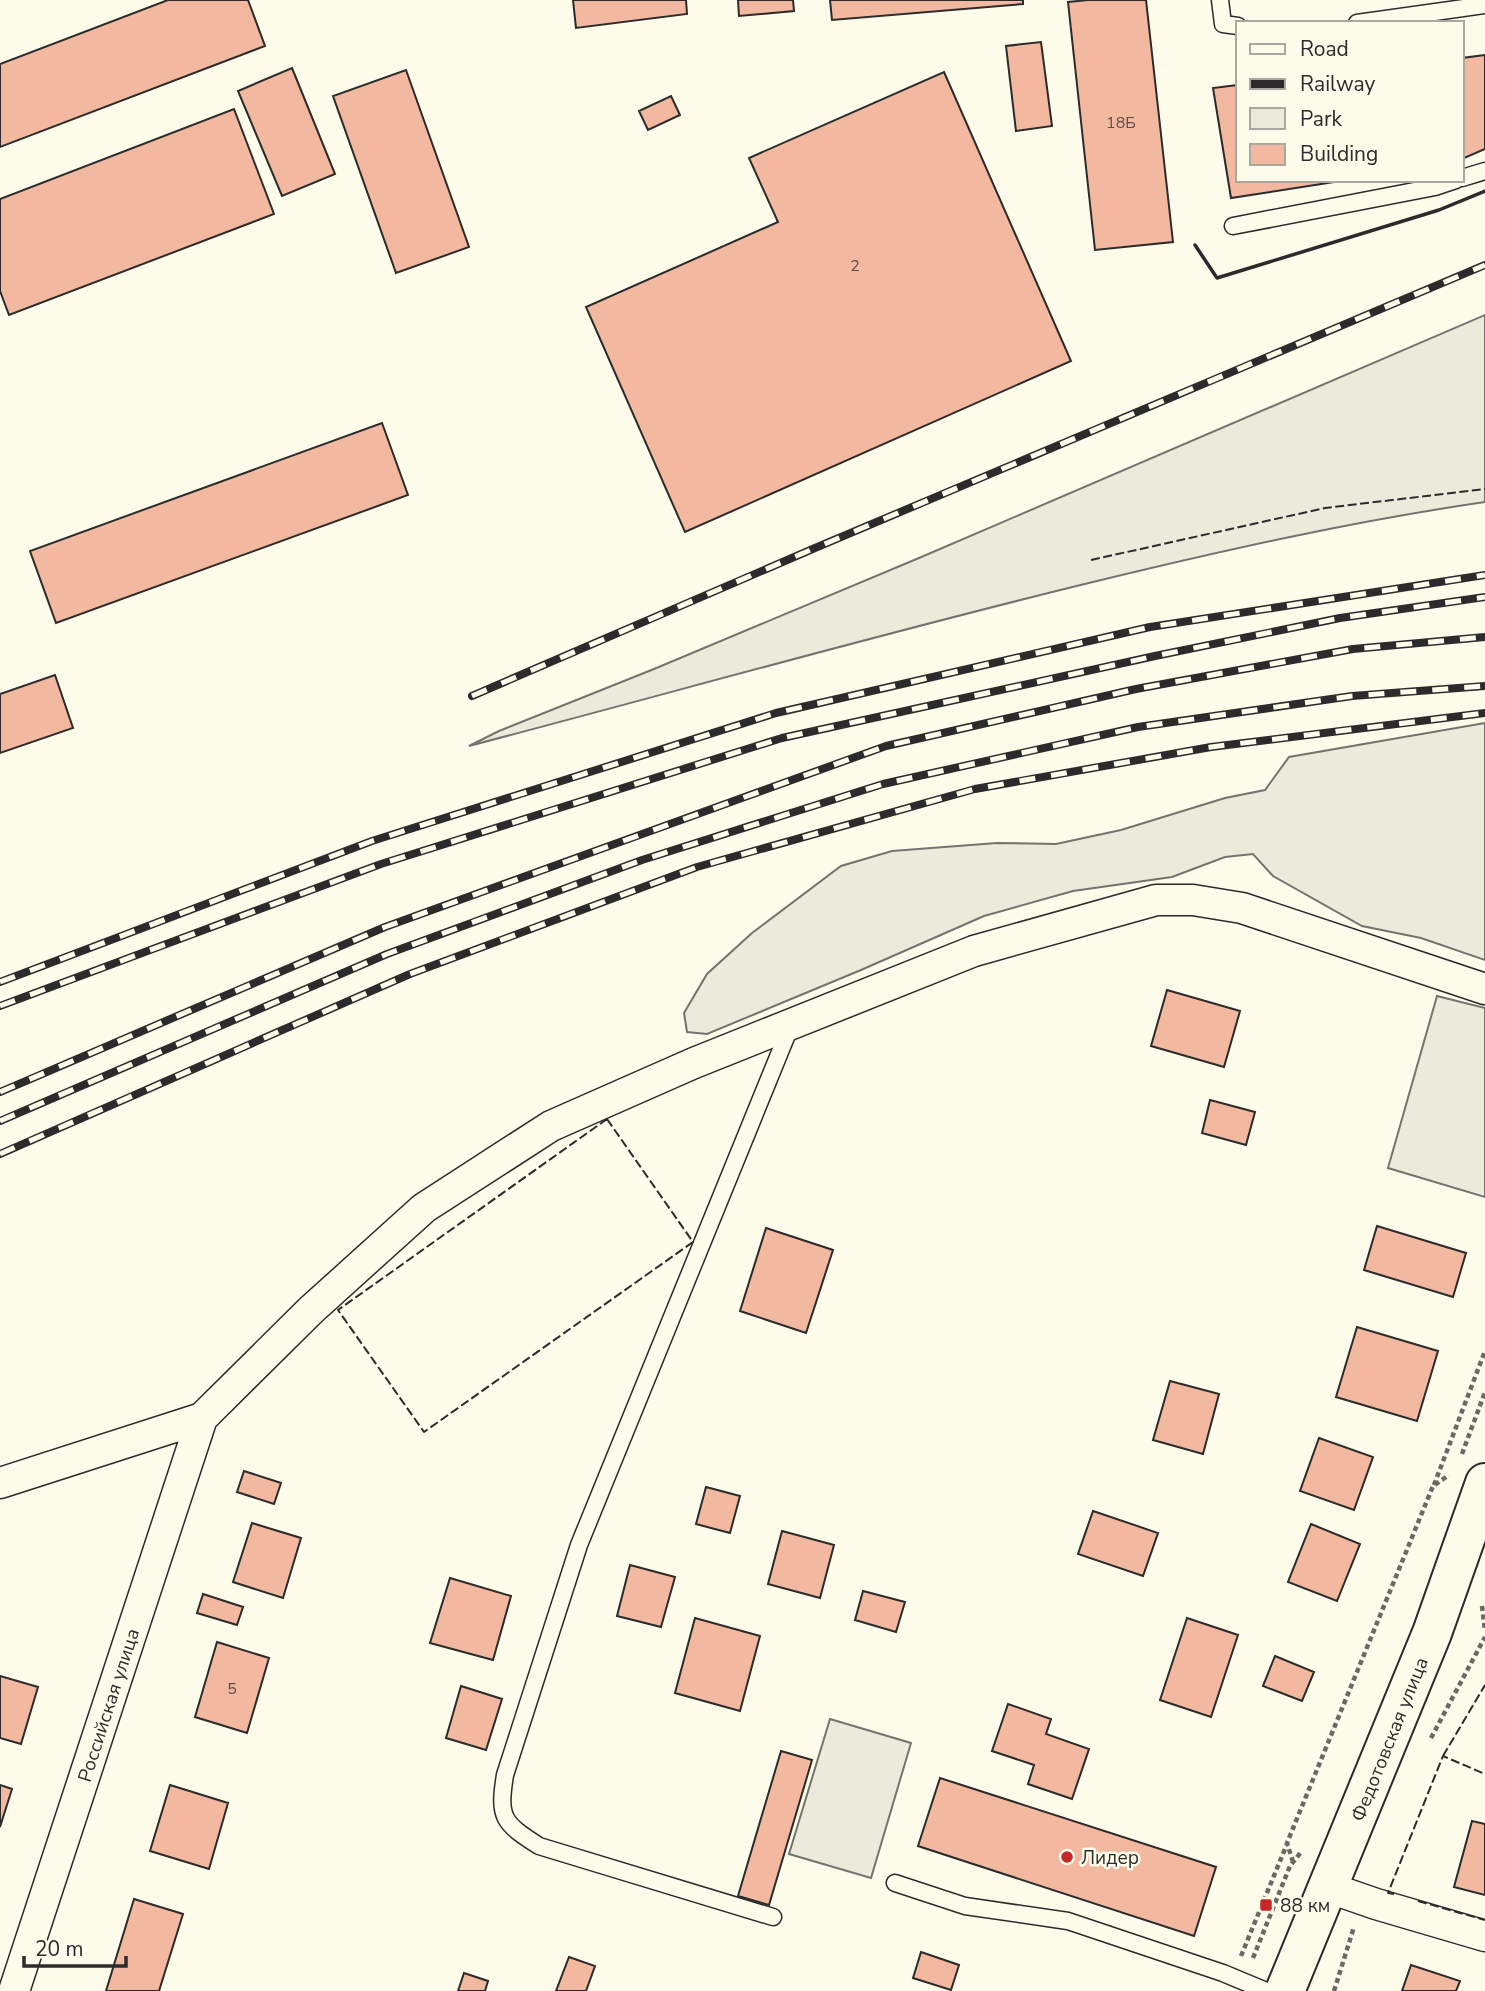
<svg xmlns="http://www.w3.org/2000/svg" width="1485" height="1991" viewBox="0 0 1485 1991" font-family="'Nunito Sans',sans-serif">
  <rect width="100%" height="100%" fill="#fdfbea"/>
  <path fill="#ecebdb" stroke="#74746e" stroke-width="2" d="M1485,315V502C1354,521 1225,550 1097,581C887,632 678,691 469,746L499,731L654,669L919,558Z
    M1485,723V960L1421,938L1362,926L1273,876L1253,854L1225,857L1172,877L1073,891L984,916L861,970L707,1034L687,1032L684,1013L707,974L752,933L841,866L892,851L997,843L1056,844L1121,830L1225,798L1265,790L1289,757Z
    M1437,996L1485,1008V1197L1388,1168Z
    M830,1719L911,1743L871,1878L789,1854Z"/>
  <path fill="#f2b8a0" stroke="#2b2b2b" stroke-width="2" d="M168,0H248L265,46L0,147V64Z
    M573,0H686L687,14L576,28Z
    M738,0H793L794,11L739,16Z
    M830,0H1023V4L832,20Z
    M1088,0H1146L1173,242L1095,250L1068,2Z
    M1041,42L1052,126L1016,131L1006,46Z
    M1485,55V149L1462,159V58Z
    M292,68L335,174L282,196L238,91Z
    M406,70L469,247L396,273L333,96Z
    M944,72L1071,361L685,532L586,307L778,222L749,158Z
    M1238,85V180H1347L1231,198L1213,88Z
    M671,96L680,115L648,130L639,111Z
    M234,109L274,214L9,315L0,291V199Z
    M382,423L408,495L56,623L30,551Z
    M55,675L73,728L0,753V694Z
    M1167,990L1240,1011L1224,1067L1151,1046Z
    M1210,1100L1255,1112L1246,1145L1202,1133Z
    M1377,1226L1466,1253L1453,1297L1364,1270Z
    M766,1228L833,1250L806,1333L740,1311Z
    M1357,1327L1438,1351L1417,1421L1336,1397Z
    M1170,1381L1219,1394L1203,1454L1153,1440Z
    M1319,1438L1373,1457L1354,1510L1300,1491Z
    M244,1471L281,1483L274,1504L237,1492Z
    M706,1487L740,1496L730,1533L696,1524Z
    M1093,1511L1158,1533L1143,1576L1078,1554Z
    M252,1523L301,1538L283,1598L233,1582Z
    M1311,1524L1360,1544L1337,1601L1288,1582Z
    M782,1531L834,1545L820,1598L768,1584Z
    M630,1565L675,1577L661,1627L617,1616Z
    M450,1578L511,1596L493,1660L430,1643Z
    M863,1591L905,1602L896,1632L855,1620Z
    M203,1594L243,1607L237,1625L197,1613Z
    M695,1618L760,1636L740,1711L675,1693Z
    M1187,1618L1238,1635L1211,1717L1160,1700Z
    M217,1642L269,1658L247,1733L195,1717Z
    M1275,1656L1314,1672L1302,1701L1263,1686Z
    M0,1676L38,1687L21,1744L0,1738Z
    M461,1686L502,1699L486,1750L446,1738Z
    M1008,1704L1051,1719L1046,1734L1089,1749L1072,1799L1028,1784L1034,1765L992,1751Z
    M781,1751L812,1760L769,1905L738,1896Z
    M940,1778L1216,1867L1194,1936L918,1846Z
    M0,1785L12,1789L0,1827Z
    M170,1785L228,1803L209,1869L150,1851Z
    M1472,1821L1485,1824V1895L1454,1887Z
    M134,1899L183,1914L159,1991H106Z
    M921,1952L959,1965L951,1990L913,1978Z
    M569,1957L595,1966L586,1991H556Z
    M1411,1965L1460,1981L1456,1991H1402Z
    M464,1973L488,1981L485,1991H458Z"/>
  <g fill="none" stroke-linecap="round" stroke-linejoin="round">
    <g stroke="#2b2b2b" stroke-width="19">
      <path id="lane" d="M1220,0L1223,24L1238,26
        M1357,23L1485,5
        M1462,178L1485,171
        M1233,226L1435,187L1456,180
        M895,1883L965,1906L1068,1921L1223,1973L1266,1991
        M773,1917L539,1846C503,1823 498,1818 505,1775L579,1545L791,1025"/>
    </g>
    <g stroke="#2b2b2b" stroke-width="33">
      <path id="street" d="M0,1483L202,1418L311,1310L424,1208L551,1126L694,1063L974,951L1156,900H1193L1242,908L1485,989
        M1327,1887L1376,1904L1485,1936
        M14,1991L202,1418"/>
    </g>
    <g stroke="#2b2b2b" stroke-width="42">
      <path id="secondary" d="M1285,1991L1432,1633L1485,1483"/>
    </g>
    <path stroke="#6a6964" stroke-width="4.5" stroke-dasharray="5 3.5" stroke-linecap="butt" d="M1462,1454L1485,1392
      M1434,1485L1485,1351
      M1482,1606L1485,1631
      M1431,1738L1485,1637
      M1293,1862L1287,1843L1433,1486L1449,1475
      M1241,1956L1287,1844
      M1253,1958L1290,1866L1301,1852
      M1334,1991L1354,1927"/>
    <use href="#lane" stroke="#fdfbea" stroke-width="16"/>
    <use href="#street" stroke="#fdfbea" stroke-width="30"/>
    <use href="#secondary" stroke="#fdfbea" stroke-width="38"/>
    <g stroke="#2b2b2b" stroke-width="8">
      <path id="rail" d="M472,696L815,548L1485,265
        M0,982L372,841L776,713L1150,627L1485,575
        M0,1006L381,864L782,738L1155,656L1340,618L1485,597
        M0,1092L385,927L886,746L1136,689L1353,649L1485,637
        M0,1121L387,954L642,860L883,784L1138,727L1352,696L1485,686
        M0,1154L410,974L697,867L975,789L1211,747L1485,713"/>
    </g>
    <use href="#rail" stroke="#fdfbea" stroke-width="5" stroke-dasharray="16" stroke-linecap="butt"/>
    <path stroke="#2b2b2b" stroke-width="2" stroke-dasharray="9 3.5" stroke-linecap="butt" d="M1091,560L1325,508L1485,489
      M607,1119L693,1242L424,1432L338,1310Z
      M1443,1756L1485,1685
      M1394,1894L1388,1893L1443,1756L1485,1774
      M1418,1901L1485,1920"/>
    <path stroke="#2b2b2b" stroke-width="3.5" d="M1195,245L1217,278L1439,210L1485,191"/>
  </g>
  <g fill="#c62828" stroke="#fdfbea" stroke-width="2.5">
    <circle cx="1067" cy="1857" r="7"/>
    <rect x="1259" y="1898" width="14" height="14" rx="3.5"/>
  </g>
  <g text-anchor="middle" stroke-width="5" stroke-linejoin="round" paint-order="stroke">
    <g font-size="16" fill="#5d4e48">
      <text x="1121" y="128">18Б</text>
      <text x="855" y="271">2</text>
      <text x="232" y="1694">5</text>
    </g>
    <g font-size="19" fill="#2b2b2b" stroke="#fdfbea">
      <text transform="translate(108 1705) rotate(-72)" y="7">Российская улица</text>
      <text transform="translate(1389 1739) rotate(-68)" y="7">Федотовская улица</text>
    </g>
    <g font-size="19" fill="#2b2b2b" stroke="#fdfbea" text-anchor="start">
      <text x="1081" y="1864">Лидер</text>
      <text x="1280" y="1912">88 км</text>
    </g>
  </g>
  <rect x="1236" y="21" width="228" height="161" fill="#fdfbea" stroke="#a9a89e" stroke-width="2"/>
  <rect x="1250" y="44" width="35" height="10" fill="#fdfbea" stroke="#a9a89e" stroke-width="2"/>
  <text x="1300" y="56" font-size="21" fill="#2b2b2b">Road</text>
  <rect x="1250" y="79" width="35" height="10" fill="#2b2b2b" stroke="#a9a89e" stroke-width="2"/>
  <text x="1300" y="91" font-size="21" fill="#2b2b2b">Railway</text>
  <rect x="1250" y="108" width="35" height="21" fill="#ecebdb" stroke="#a9a89e" stroke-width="2"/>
  <text x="1300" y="126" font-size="21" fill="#2b2b2b">Park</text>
  <rect x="1250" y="144" width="35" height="21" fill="#f2b8a0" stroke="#a9a89e" stroke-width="2"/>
  <text x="1300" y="161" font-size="21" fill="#2b2b2b">Building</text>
  <path d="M24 1956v10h102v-10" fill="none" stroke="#2b2b2b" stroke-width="3.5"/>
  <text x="35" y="1956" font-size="21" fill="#2b2b2b" stroke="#fdfbea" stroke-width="5" paint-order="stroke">20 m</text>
</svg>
